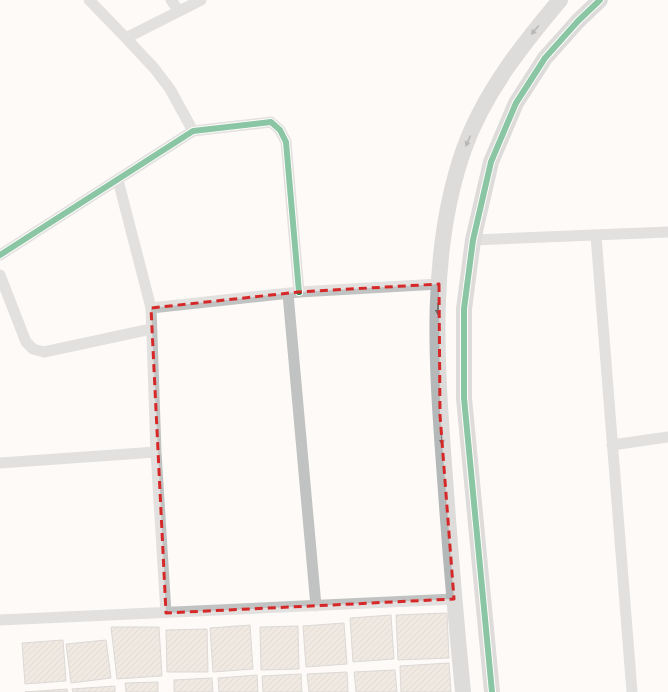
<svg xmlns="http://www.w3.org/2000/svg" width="668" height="692" viewBox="0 0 668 692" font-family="Arial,sans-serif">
  <defs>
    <pattern id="building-hatch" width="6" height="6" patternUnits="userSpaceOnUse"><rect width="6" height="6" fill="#ddd4c7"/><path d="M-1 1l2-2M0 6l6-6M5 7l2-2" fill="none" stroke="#bdb5aa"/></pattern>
  </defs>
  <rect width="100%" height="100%" fill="#fdfaf7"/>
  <path fill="url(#building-hatch)" stroke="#b3b0ac" d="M447,613L449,658L398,660L396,615Z
    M391,615L394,659L353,662L350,618Z
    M344,623L347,664L306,667L303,626Z
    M250,625L253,669L213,672L210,628Z
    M298,626L299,669L261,670L260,627Z
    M111,627H159L162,676L117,679Z
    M207,629L208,672H167L166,630Z
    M63,640L66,681L25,684L22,643Z
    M106,640L111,678L71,683L66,644Z
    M449,663L451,692H401L400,666Z
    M395,670L397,692H356L354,672Z
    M347,672L348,692H309L307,674Z
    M301,674L302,692H263L262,676Z
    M257,675L258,692H219L218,678Z
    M212,678L213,692H174V680Z
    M158,682V692H126L125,683Z
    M115,686V692H73L72,689Z
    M67,689L68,692H25Z"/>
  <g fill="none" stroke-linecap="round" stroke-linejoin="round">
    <path stroke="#c1c3c2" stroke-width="11" d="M89,0L126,38
      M171,0L179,11
      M193,131L170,89L154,68L126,38L201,0
      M118,180L151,308L156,452L166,613
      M596,236L632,692
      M473,240L668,232
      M0,255L193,131L271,122L280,130L286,142L299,292
      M0,275L26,342L33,349L44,352L151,329
      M288,294L316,606
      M151,308L299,292L439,284
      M612,445L668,437
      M0,463L156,452
      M0,620L454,599"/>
    <path stroke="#b5b8b8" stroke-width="16" d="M463,692C456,621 450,549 445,478C437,369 427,254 464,149C484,93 522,45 560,0
      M492,692L464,398V309L473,240L491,162L516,103L545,58L578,21L600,0"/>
    <g stroke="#fff" stroke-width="8">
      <path id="cycleway" d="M0,255L193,131L271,122L280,130L286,142L299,292
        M492,692L464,398V309L473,240L491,162L516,103L545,58L578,21L600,0"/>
    </g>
    <use href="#cycleway" stroke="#00873e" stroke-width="6"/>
  </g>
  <defs><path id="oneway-solid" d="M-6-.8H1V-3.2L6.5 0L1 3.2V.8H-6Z"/></defs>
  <g fill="#666663">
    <use href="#oneway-solid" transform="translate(535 30) rotate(130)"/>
    <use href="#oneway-solid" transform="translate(468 141) rotate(114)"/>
    <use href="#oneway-solid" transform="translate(438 309) rotate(91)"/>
    <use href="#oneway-solid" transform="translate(442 439) rotate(86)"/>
  </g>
  <path d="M0 0H668V692H0ZM439,284L440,415L454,599L166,613L151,308L299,292Z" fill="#fdfaf7" fill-opacity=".55" fill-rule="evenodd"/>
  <path fill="none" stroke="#d62828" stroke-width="3" stroke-dasharray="8 5" stroke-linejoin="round" d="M439,284L440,415L454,599L166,613L151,308L299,292Z"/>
</svg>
